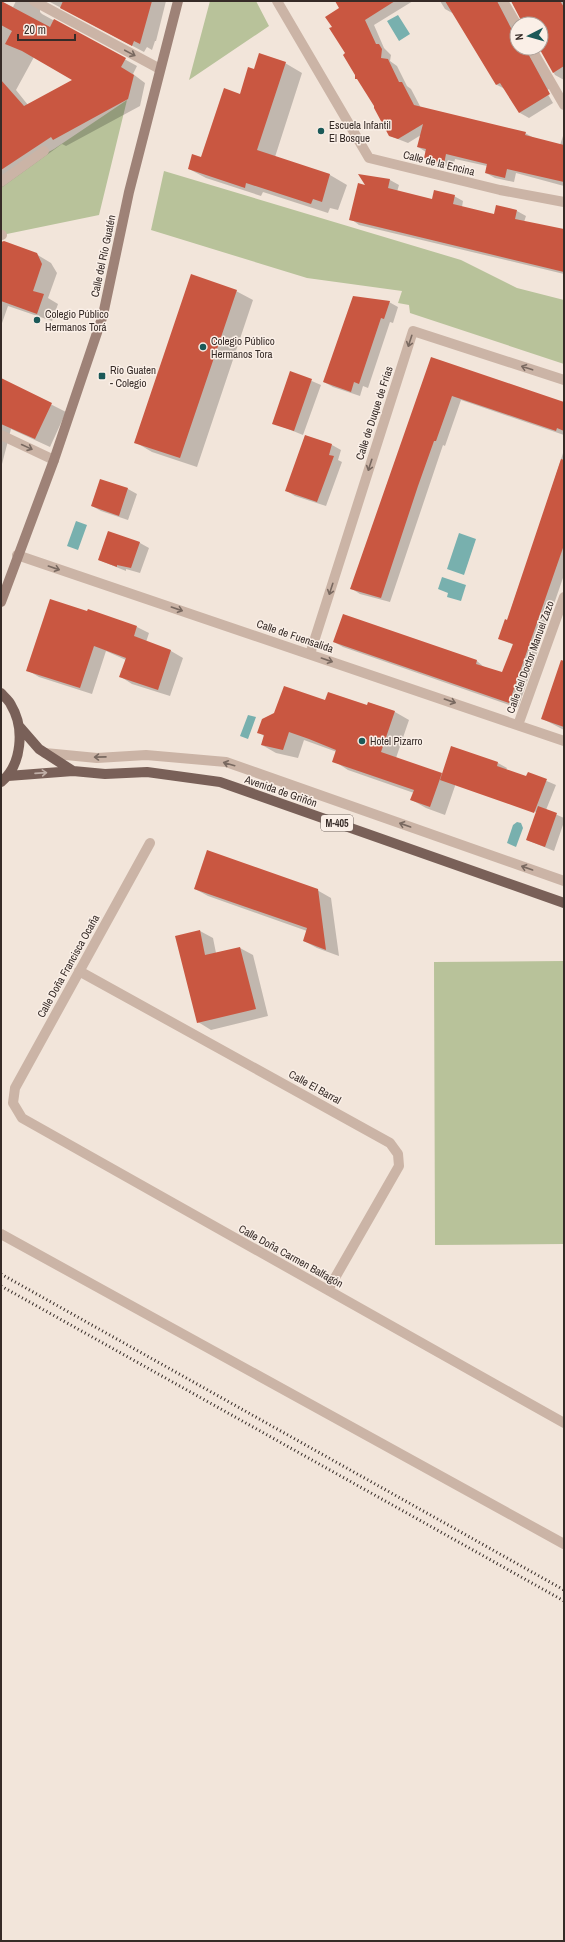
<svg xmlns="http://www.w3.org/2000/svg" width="565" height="1942" viewBox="0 0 565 1942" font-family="'Archivo Narrow',sans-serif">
  <rect width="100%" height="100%" fill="#f2e5da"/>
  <path fill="#b8c29a" d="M210,1H256L269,26L189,80Z
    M127,100L99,215L2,235L1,182L11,173L54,149Z
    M164,171L461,260L517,288L564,300V364L410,313L409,305L398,303L402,291L307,278L151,230Z
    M564,961V1244L435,1245L434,962Z"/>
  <path fill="#78b0ae" d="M398,15L410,34L399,41L387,21Z
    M76,521L87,525L78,550L67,546Z
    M459,533L476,539L464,575L447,569Z
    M442,577L466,585L461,601L447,597L448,593L438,589Z
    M248,715L256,717L248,739L240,736Z
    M517,822L521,823L523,828L516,847L507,843L513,825Z"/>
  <path fill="#0003" fill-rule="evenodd" d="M1,1L13,7L16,1H166L156,41H155L152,50L147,47L144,52L50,2H43L40,5V12L42,14L137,66L133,74L145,83L140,106L66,146L62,144L1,188ZM34,57L73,80L28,105L16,90Z
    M336,1H413L374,25L384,48L391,55L390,61L397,66L407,86L411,89L421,108L525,133L534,138L560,145L563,136L564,186L516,173L514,182L495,178L486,173L487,166L455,159L453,168L434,163L425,158L426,152L418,147L421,135L408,143L390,136L375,106L356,75L333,27L340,8Z
    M440,1H508L517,29V48H536L552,87L546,91L553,103L529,118L520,113L505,89L497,85L454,14L445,9Z
    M511,1H564V80L555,75L540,48L541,24H524Z
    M285,63L302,73L275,157L330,175L347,185L338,210L330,208L328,213L263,192L261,196L206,178L189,169L202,158L255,70Z
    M360,175L390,180L399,185L397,192L433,200L454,196L463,201L462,207L494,215L517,211L526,216L524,222L564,230V274L359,225L351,219L367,187Z
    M1,245L36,254L51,263L57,273L48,298L58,304L52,321L8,306L1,326Z
    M236,291L253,300L197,467L152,452L135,442Z
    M389,302L398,307L393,323L390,322L368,388L363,386L360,396L333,387L324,382Z
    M432,358L564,404V435L461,400L445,446L443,445L390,602L360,594L352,589Z
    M291,372L321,385L303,435L273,423Z
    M1,379L66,412L50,447L11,429L1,468Z
    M305,436L332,445L341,450L338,460L342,462L326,506L295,496L287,491Z
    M564,450V575L518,708L343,647L334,642L477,661L485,668L502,674L514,645L499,638L507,621L539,528Z
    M101,480L128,489L137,494L128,520L101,511L92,506Z
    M109,532L140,543L149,548L140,573L126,569V571L99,560Z
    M137,627L149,633L146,642L171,651L183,658L170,696L132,684L121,677L126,660L106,651L92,694L39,677L27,670Z
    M564,661V730L543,719Z
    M326,701L368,707L369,703L395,712L409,720L396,758L443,775L452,747L498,763L507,768L506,770L527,777L528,773L556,785L546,810L564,818V822L554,851L527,840L536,814L455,786L445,815L426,808L412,800L414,793L348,770L334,761L337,752L304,740L298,758L276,753L262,745L264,736L258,732ZM455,784L539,813V815L455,786Z
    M195,889L317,890L331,898L339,956L317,948L304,941L307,931L208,896Z
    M200,931L213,938L216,953L240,948L253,955L268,1016L211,1030L198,1022Z"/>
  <path fill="#c95741" d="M1,1L50,27L54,19L126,58L121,67L134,75L128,99L53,140L51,137L1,170V80L24,106L72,80L22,51L5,44L12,31L1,25Z
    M63,1H152L140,44L134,41L132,46L60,8Z
    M335,1H395L365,20L376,44H379L382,49L381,58L388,59L399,82H402L414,105L526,132L525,135L564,145V182L507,169L505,178L485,173L487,164L446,154L444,164L424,158L426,149L417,147L423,124L398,139L389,136L374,108V106L357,79H355V75L343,55L345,53L329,28L332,27L325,17L339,8Z
    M445,1H497L511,28L517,31V48H525L550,94L519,113L500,83L496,85Z
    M511,1H560L564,7V66L553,73L539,48H541V24H523Z
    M259,53L286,62L257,150L330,174L322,202L313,199L311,204L246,183L245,188L188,169L192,154L201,157L224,88L240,94L248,67L254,69Z
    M358,174L390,179L388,188L432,199L434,190L455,195L453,204L494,214L496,205L517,210L515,219L564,229V272L349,220L358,183L365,185Z
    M4,241L37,253L42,264L33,291L44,294L37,314L1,301V242Z
    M191,274L237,290L180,458L134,443Z
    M353,296L390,301L384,319L381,318L359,384L354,382L351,392L323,382Z
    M431,357L564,402V431L557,428L556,431L452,396L436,441H434L418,486L381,598L350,589Z
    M290,371L312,379L294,431L272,424Z
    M1,378L52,403L35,439L1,424Z
    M305,435L332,444L329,455L334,456L317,502L285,491Z
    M561,459L564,460V545L509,703L333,642L343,614L477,660L476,664L502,672L513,644L498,639L505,619L507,620Z
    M100,479L128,488L119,516L91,506Z
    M108,531L140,542L131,568L117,565V567L98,560Z
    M50,599L87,611L88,609L137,626L134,636L171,650L158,690L119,677L126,658L94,646L80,688L26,671Z
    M561,660L564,661V727L541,719Z
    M284,686L325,700L328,692L367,705L368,702L395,711L381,752L442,773L430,807L410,800L414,790L332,762L336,750L309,739L289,732L283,750L261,745L264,735L257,733L262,719L274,713Z
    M451,746L498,762L497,766L526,776L528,772L547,779L534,813L440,780Z
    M538,806L557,813L545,847L526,840Z
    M207,850L318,889L326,950L303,941L307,928L194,889Z
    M200,930L205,955L240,947L256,1009L197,1023L175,936Z"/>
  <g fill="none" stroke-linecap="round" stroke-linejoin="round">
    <path stroke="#cbb4a6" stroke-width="10" d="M45,753L97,758L146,755L226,762L564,881
      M1,1234L564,1544"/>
    <path stroke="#cbb4a6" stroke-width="10" d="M34,1L160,69
      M277,1L369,158L500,190L564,202
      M503,1L517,25
      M531,48L564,105
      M1,182L44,151
      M1,235H2
      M1,435L54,460
      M17,555L564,741
      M310,654L413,331L564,380
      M518,725L564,597
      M150,843L15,1088L13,1103L22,1118L564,1423
      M79,971L390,1143L398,1154L399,1166L328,1290"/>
    <path stroke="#9e8277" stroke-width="10" d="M1,602L54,460L103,315L129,192L178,1"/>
    <path stroke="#796058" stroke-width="10" d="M1,693C4,697 9,700 11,705C25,728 22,765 1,782
      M19,726L39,749L73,771
      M8,776L73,771L105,774L147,772L220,782L564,903"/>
    <path stroke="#362b27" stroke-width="3" stroke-dasharray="1 3" stroke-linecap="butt" d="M1,1274L564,1590
      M1,1286L564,1601"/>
  </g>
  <defs><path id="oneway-shaft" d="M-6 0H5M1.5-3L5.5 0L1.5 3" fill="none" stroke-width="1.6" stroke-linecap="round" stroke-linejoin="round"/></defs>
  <g stroke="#796960">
    <use href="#oneway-shaft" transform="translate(130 53) rotate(28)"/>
    <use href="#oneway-shaft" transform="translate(410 341) rotate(108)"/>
    <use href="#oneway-shaft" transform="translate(527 368) rotate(-162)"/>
    <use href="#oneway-shaft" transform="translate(27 447) rotate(25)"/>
    <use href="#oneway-shaft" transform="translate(370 465) rotate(108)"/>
    <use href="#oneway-shaft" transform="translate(54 568) rotate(19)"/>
    <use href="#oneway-shaft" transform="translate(331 589) rotate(108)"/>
    <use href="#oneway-shaft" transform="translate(177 609) rotate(19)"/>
    <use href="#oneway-shaft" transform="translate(327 660) rotate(19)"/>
    <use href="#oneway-shaft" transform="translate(450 701) rotate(19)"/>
    <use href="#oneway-shaft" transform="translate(100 757) rotate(179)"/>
    <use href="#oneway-shaft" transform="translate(229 764) rotate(-164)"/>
    <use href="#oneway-shaft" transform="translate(405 825) rotate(-161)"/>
    <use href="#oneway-shaft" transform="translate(527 868) rotate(-161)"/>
  </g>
  <use stroke="#c0afa7" href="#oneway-shaft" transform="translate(41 773) rotate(-4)"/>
  <g fill="#1b5958" stroke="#faefe7" stroke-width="1.5">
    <circle cx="321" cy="131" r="4"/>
    <circle cx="37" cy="320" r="4"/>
    <circle cx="203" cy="347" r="4"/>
    <rect x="98" y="372" width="8" height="8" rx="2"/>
    <circle cx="362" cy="741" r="4"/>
  </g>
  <g text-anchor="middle" stroke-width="3" stroke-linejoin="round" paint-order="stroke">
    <rect fill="#faefe7" stroke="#716661" stroke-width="1" x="321" y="815" width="32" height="16" rx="3"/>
    <g font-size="10" font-weight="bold" fill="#362b27">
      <text x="337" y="827">M-405</text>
    </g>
    <g font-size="11" fill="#362b27" stroke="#faefe7" text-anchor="start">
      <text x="329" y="129">Escuela Infantil<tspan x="329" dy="13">El Bosque</tspan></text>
      <text x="45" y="318">Colegio Público<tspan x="45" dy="13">Hermanos Torá</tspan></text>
      <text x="211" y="345">Colegio Público<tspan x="211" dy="13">Hermanos Tora</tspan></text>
      <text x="110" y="374">Río Guaten<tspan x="110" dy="13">- Colegio</tspan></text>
      <text x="370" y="745">Hotel Pizarro</text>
    </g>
    <g font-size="11" fill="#362b27" stroke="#faefe7">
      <text transform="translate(439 163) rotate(14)" y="4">Calle de la Encina</text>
      <text transform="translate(103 256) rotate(-78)" y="4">Calle del Río Guatén</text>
      <text transform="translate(374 413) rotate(-72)" y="4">Calle de Duque de Frías</text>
      <text transform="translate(295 636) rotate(19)" y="4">Calle de Fuensalida</text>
      <text transform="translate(530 657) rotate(-70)" y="4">Calle del Doctor Manuel Zazo</text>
      <text transform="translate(281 791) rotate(19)" y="4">Avenida de Griñón</text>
      <text transform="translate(68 966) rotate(-61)" y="4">Calle Doña Francisca Ocaña</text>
      <text transform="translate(315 1087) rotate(29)" y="4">Calle El Barral</text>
      <text transform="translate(291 1256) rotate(29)" y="4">Calle Doña Carmen Balfagón</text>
    </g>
  </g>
  <rect width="565" height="1942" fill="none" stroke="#362b27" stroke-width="4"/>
  <g transform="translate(529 36) rotate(264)"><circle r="19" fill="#faefe7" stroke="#aca19a"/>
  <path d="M0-3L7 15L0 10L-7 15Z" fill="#1b5958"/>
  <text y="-6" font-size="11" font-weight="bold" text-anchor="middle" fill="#362b27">N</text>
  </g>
  <path d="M18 34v6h57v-6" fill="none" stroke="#362b27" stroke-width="2"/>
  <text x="24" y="34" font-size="12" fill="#362b27" stroke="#faefe7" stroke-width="3" paint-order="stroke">20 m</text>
</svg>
